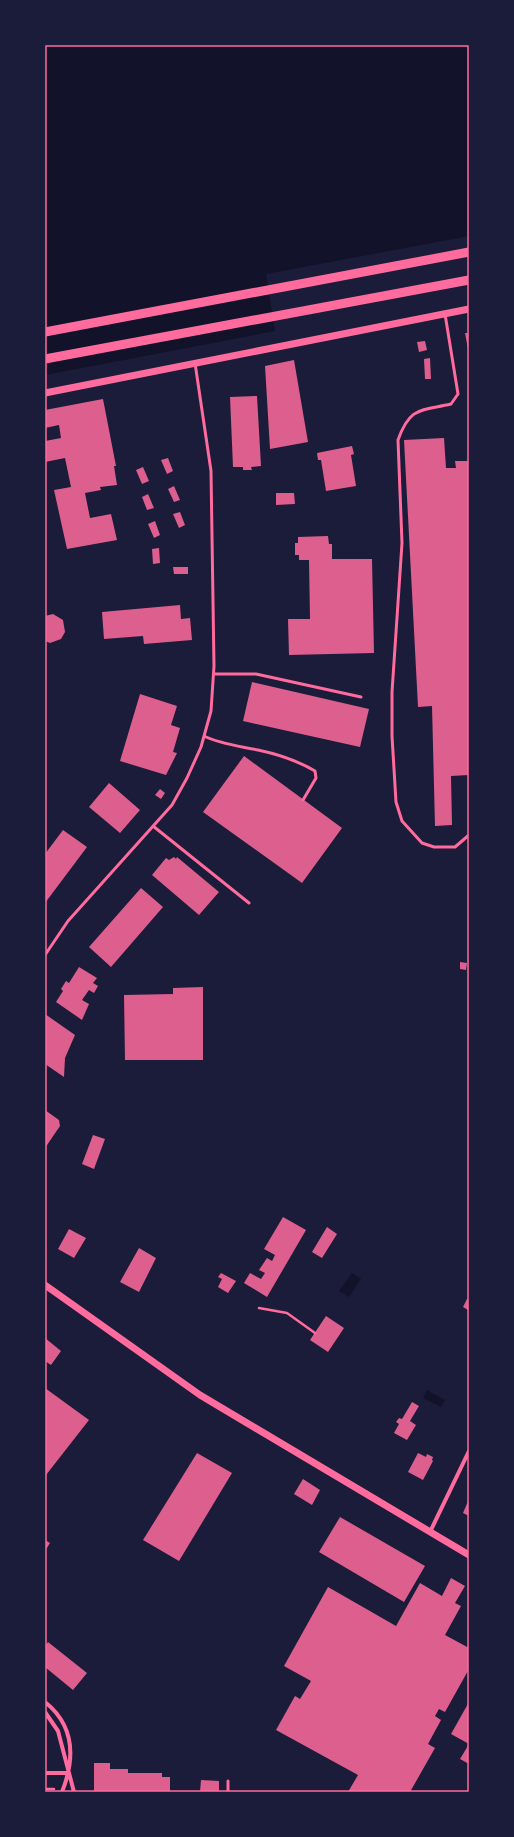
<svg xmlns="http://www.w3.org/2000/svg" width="514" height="1837" viewBox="0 0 514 1837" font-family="'Public Sans',sans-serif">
  <rect width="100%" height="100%" fill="#1b1b3a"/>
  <path fill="#12122b" d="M45,45H469V236L266,274L275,331L45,375Z
    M352,1273L361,1279L349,1297L339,1291Z
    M427,1390L445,1400L441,1407L423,1398Z"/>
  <path fill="#dd5f8e" d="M465,333H469V349H468Z
    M425,341L427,350L419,352L417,342Z
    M430,358L431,379H425L424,359Z
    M294,360L308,442L270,449L265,366Z
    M257,396L261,466L251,467L252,470H243V467H233L230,397Z
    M103,399L116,466H114L117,485L100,487L101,490L85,493L90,518L111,514L117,540L67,549L54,490L71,487L65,458L45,462V441L61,438L59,425L45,428V410Z
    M444,438L446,468H456L455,461H469V775L451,776L452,825L435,826L432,706L418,707L404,440Z
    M352,446L354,454L351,455L356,486L326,491L321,460H318L317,453Z
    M168,458L173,471L167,474L161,460Z
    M143,467L149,481L142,484L136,470Z
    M174,486L180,500L174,502L168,489Z
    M276,493H294L295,504L276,505Z
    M148,494L154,508L147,510L142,497Z
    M180,512L185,525L179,528L173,514Z
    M155,521L160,535L154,538L148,524Z
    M328,536L329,544H332V559H372L374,653L289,655L288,619H310L309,560H299V555H295V543H298V537Z
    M159,548L160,563L153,564L152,549Z
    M173,567H188V574H174Z
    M180,605L181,619L190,618L192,640L144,644L143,636L104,639L102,612Z
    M53,614L63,620L65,632L61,639L50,643L45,641V616Z
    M252,682L369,709L360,747L243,721Z
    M140,694L177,706L171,725L180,728L173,752L177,753L166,775L120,761Z
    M244,756L342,828L302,883L203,812Z
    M109,783L140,810L120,833L89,807Z
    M160,789L165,793L161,799L155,795Z
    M63,830L87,847L45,903V854Z
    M174,857L176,859L177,857L219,892L199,915L152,875L166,858L169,860Z
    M141,888L163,907L111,967L89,947Z
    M460,962L467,963L466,970L460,969Z
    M79,967L97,978L93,983L98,986L94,993L89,990L82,1000L89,1004L82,1020L56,1002L63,991L61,989L66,981L69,983Z
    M203,987V1060H125L124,995L173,994V988Z
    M45,1014L75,1035L65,1058L64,1077L45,1064Z
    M45,1110L59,1120L60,1126L45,1148Z
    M93,1135L105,1139L94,1169L82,1164Z
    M283,1217L306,1230L267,1297L244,1283L250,1273L261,1279L265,1273L259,1270L267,1258L272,1261L275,1255L264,1249Z
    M327,1227L337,1234L322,1258L312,1252Z
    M69,1229L86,1238L74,1258L58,1249Z
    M139,1248L156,1258L139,1292L120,1282Z
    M221,1273L236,1281L228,1293L218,1287L222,1279L218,1277Z
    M467,1299L469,1300L468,1310L463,1307Z
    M326,1316L344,1328L328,1352L310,1340Z
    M45,1338L61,1351L51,1365L45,1361Z
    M45,1388L89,1420L46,1475H45Z
    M412,1402L419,1406L410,1421L416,1425L407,1440L394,1433L399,1424L396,1422L399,1418L402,1419Z
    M197,1453L232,1473L179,1561L143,1540Z
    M418,1453L426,1457L427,1454L433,1457L432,1460L433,1461L423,1480L408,1472Z
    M303,1479L320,1490L312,1505L294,1494Z
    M469,1499V1516L463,1513Z
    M340,1517L425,1566L404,1602L319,1552Z
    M45,1540L50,1543L45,1551Z
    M451,1578L465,1586L455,1603L461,1606L445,1635L469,1648V1669L445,1712L439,1709L435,1716L441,1720L428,1744L435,1748L410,1792H348L358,1775L276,1730L295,1696L300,1699L311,1681L284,1666L328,1587L396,1626L420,1583L442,1596Z
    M48,1642L87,1673L73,1690L45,1667V1646Z
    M469,1702V1764L460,1759L469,1744L451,1734Z
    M94,1763H110V1769H128V1773H162V1777H170V1792H94Z
    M201,1780L219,1781V1792H200Z"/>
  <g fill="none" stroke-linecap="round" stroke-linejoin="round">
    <path stroke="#ff6b9d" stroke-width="2.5" d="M259,1308L287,1313L315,1333
      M45,1789H54"/>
    <path stroke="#ff6b9d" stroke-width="3" d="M445,314L458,394L451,404C421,411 410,406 398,440L402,543L392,692V736L396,802L402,821L422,843L434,847H455L469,835
      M214,674H256L361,697
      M204,736C220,744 239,746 258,750C277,754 298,761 315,771L316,778L303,800
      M153,826L249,903
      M45,955L68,921L172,805L187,778L201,747L211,711L214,666L211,471L195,363
      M228,1781V1792"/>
    <path stroke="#ff6b9d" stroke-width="4" d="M430,1532L469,1451
      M45,1702C75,1726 75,1759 62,1792
      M45,1712L58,1731L74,1792
      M45,1773H69"/>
    <path stroke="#ff6b9d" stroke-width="7" d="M45,393L469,309
      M45,1285L200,1395L469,1555"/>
    <path stroke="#ff6b9d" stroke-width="9" d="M45,332L469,252
      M45,359L469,280"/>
  </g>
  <rect width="514" height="1837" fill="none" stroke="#1b1b3a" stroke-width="92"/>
  <rect x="46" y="46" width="422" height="1745" fill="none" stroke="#ff6b9d" stroke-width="1.5"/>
</svg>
